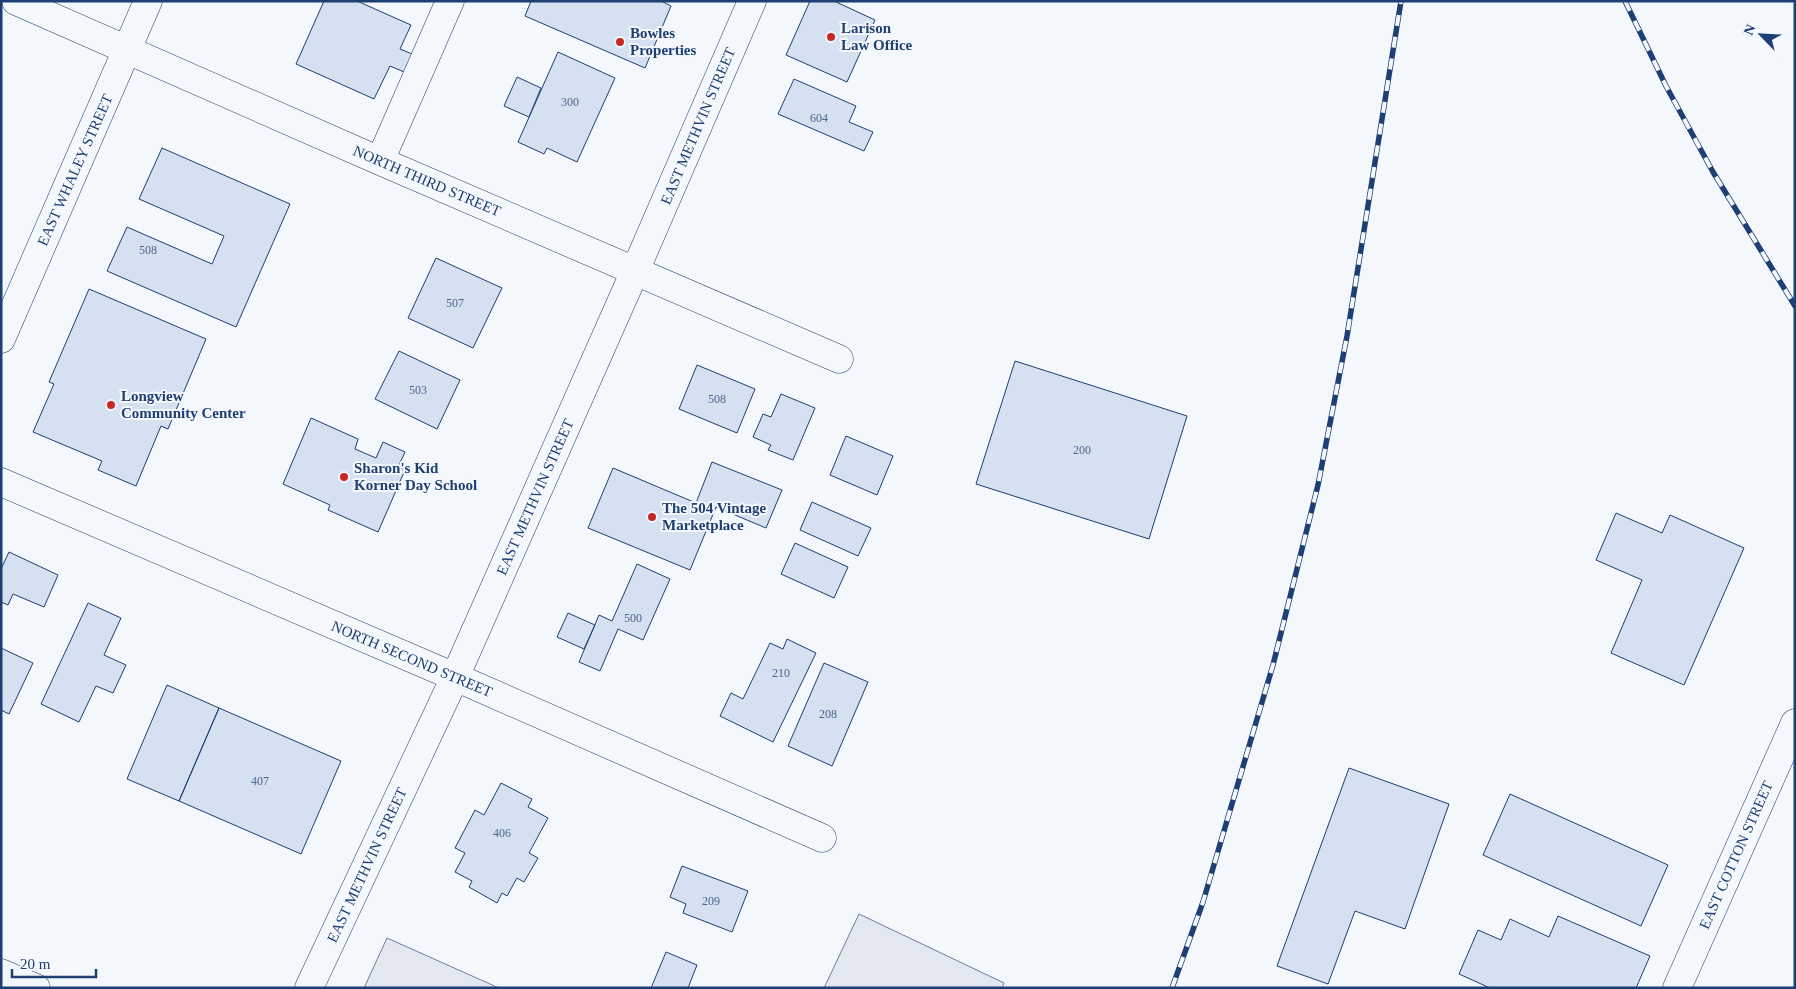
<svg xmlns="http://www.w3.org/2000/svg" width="1796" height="989" viewBox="0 0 1796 989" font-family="Georgia,serif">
  <rect width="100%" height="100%" fill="#f4f7fb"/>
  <path fill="#e3e8f0" stroke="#687fa3" d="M859,914L1004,983L1002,988H824Z
    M387,938L499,988H364Z"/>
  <path fill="#d5e0f0" stroke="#1d3f73" d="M324,1H357L411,25L400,49L417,56L409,74L390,66L374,99L296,64Z
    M531,1H661L671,6L645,68L525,16Z
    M810,1H834L875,20L847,82L786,55Z
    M558,52L615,78L577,162L547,148L544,154L518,142Z
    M517,77L541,88L529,117L504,106Z
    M794,79L856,106L849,122L873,132L864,151L778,114Z
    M162,148L290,204L236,327L107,271L127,227L212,264L224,236L139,199Z
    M436,258L502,288L473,348L408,318Z
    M89,289L206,339L168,429L161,426L136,486L98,470L102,461L33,432L54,384L49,382Z
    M399,351L460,380L437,429L375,399Z
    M1015,361L1187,416L1149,539L976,484Z
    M697,365L755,389L737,433L679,409Z
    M781,394L815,408L793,460L768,450L771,445L753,437L763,414L771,417Z
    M311,418L358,439L355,449L376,458L383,442L405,452L398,467L405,470L378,532L328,510L330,505L283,484Z
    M846,436L893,456L877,495L830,475Z
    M712,462L782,490L766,528L716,507L690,570L588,528L613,468L696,503Z
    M812,502L871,528L858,556L800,530Z
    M1616,513L1662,533L1670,515L1744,548L1684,685L1611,653L1642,580L1596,560Z
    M795,543L848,567L834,598L781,574Z
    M9,552L58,575L44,607L13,594L8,605L1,602V569Z
    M637,564L670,579L643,640L618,629L600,671L579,662L599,615L612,621Z
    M88,603L121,618L104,655L126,665L113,693L96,686L79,722L41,704Z
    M568,613L595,625L584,649L557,637Z
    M787,639L816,653L773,742L720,716L731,693L743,699L770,643L783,649Z
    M1,648L33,663L9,714L1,710Z
    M824,663L868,682L832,766L788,746Z
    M167,685L219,708L179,801L127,779Z
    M219,708L341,761L301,854L179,801Z
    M1349,768L1449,804L1405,929L1355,911L1328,984L1277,966Z
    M501,783L532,799L528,807L548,818L529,853L538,858L524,882L517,878L507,896L502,893L497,903L469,887L472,881L455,872L465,853L455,848L475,810L484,815Z
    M1510,794L1668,865L1641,926L1483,855Z
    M682,866L748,891L732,932L683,913L686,904L670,897Z
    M1558,916L1650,956L1636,988H1490L1459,974L1478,930L1501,940L1510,919L1549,937Z
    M666,952L697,965L688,988H651Z"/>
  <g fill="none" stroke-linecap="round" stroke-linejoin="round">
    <g stroke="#1d3f73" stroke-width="29">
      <path id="minor" d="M16,1L380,161L839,359
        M380,161L450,1
        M1,339L148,1
        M1,482L455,677L822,838
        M1,973L36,988
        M309,988L455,677L635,271L752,1"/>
    </g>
    <g stroke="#1d3f73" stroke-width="29">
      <path id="major" d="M1677,988L1795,723"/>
    </g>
    <use href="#minor" stroke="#f4f7fb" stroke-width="28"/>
    <use href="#major" stroke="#f4f7fb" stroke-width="28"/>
    <g stroke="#1d3f73" stroke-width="5.5">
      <path id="rail" d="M1625,1L1666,86L1713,172L1795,306
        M1172,988L1203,902L1273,665L1318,485L1347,336L1401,1"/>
    </g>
    <use href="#rail" stroke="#f4f7fb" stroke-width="4" stroke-dasharray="11" stroke-linecap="butt"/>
  </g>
  <g fill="#c62828" stroke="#f4f7fb" stroke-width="2">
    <circle cx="831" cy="37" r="5"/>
    <circle cx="620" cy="42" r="5"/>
    <circle cx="111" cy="405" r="5"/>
    <circle cx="344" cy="477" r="5"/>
    <circle cx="652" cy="517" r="5"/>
  </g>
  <g text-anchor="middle" stroke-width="4" stroke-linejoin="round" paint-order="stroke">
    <g font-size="12" fill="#4b6792">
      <text x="570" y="106">300</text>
      <text x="819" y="122">604</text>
      <text x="148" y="254">508</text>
      <text x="455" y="307">507</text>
      <text x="418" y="394">503</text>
      <text x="717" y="403">508</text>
      <text x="1082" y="454">200</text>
      <text x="633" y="622">500</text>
      <text x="781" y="677">210</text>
      <text x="828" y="718">208</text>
      <text x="260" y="785">407</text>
      <text x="502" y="837">406</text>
      <text x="711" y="905">209</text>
    </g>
    <g font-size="15" font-weight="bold" fill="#1d3f73" stroke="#f4f7fb" text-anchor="start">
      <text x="841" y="33">Larison<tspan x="841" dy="17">Law Office</tspan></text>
      <text x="630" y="38">Bowles<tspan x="630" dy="17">Properties</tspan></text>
      <text x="121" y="401">Longview<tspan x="121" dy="17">Community Center</tspan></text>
      <text x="354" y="473">Sharon's Kid<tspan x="354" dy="17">Korner Day School</tspan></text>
      <text x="662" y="513">The 504 Vintage<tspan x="662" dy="17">Marketplace</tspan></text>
    </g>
    <g font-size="15" fill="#1d3f73" stroke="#f4f7fb">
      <text transform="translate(698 126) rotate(-67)" y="5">EAST METHVIN STREET</text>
      <text transform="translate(75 170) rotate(-66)" y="5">EAST WHALEY STREET</text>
      <text transform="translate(427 181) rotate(23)" y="5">NORTH THIRD STREET</text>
      <text transform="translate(535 497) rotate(-66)" y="5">EAST METHVIN STREET</text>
      <text transform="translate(412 659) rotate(23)" y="5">NORTH SECOND STREET</text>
      <text transform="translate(1736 855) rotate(-66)" y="5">EAST COTTON STREET</text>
      <text transform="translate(367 865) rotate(-65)" y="5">EAST METHVIN STREET</text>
    </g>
  </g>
  <rect width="1796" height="989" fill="none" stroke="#1d3f73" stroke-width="5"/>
  <g transform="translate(1761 35) rotate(294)" stroke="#f4f7fb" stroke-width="4" paint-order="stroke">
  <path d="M0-4L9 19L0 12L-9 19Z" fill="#1d3f73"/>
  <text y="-8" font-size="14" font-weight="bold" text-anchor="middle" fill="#1d3f73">N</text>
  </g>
  <path d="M12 969v8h84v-8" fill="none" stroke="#1d3f73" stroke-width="2.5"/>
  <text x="20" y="969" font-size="15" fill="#1d3f73" stroke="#f4f7fb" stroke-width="4" paint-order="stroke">20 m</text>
</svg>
